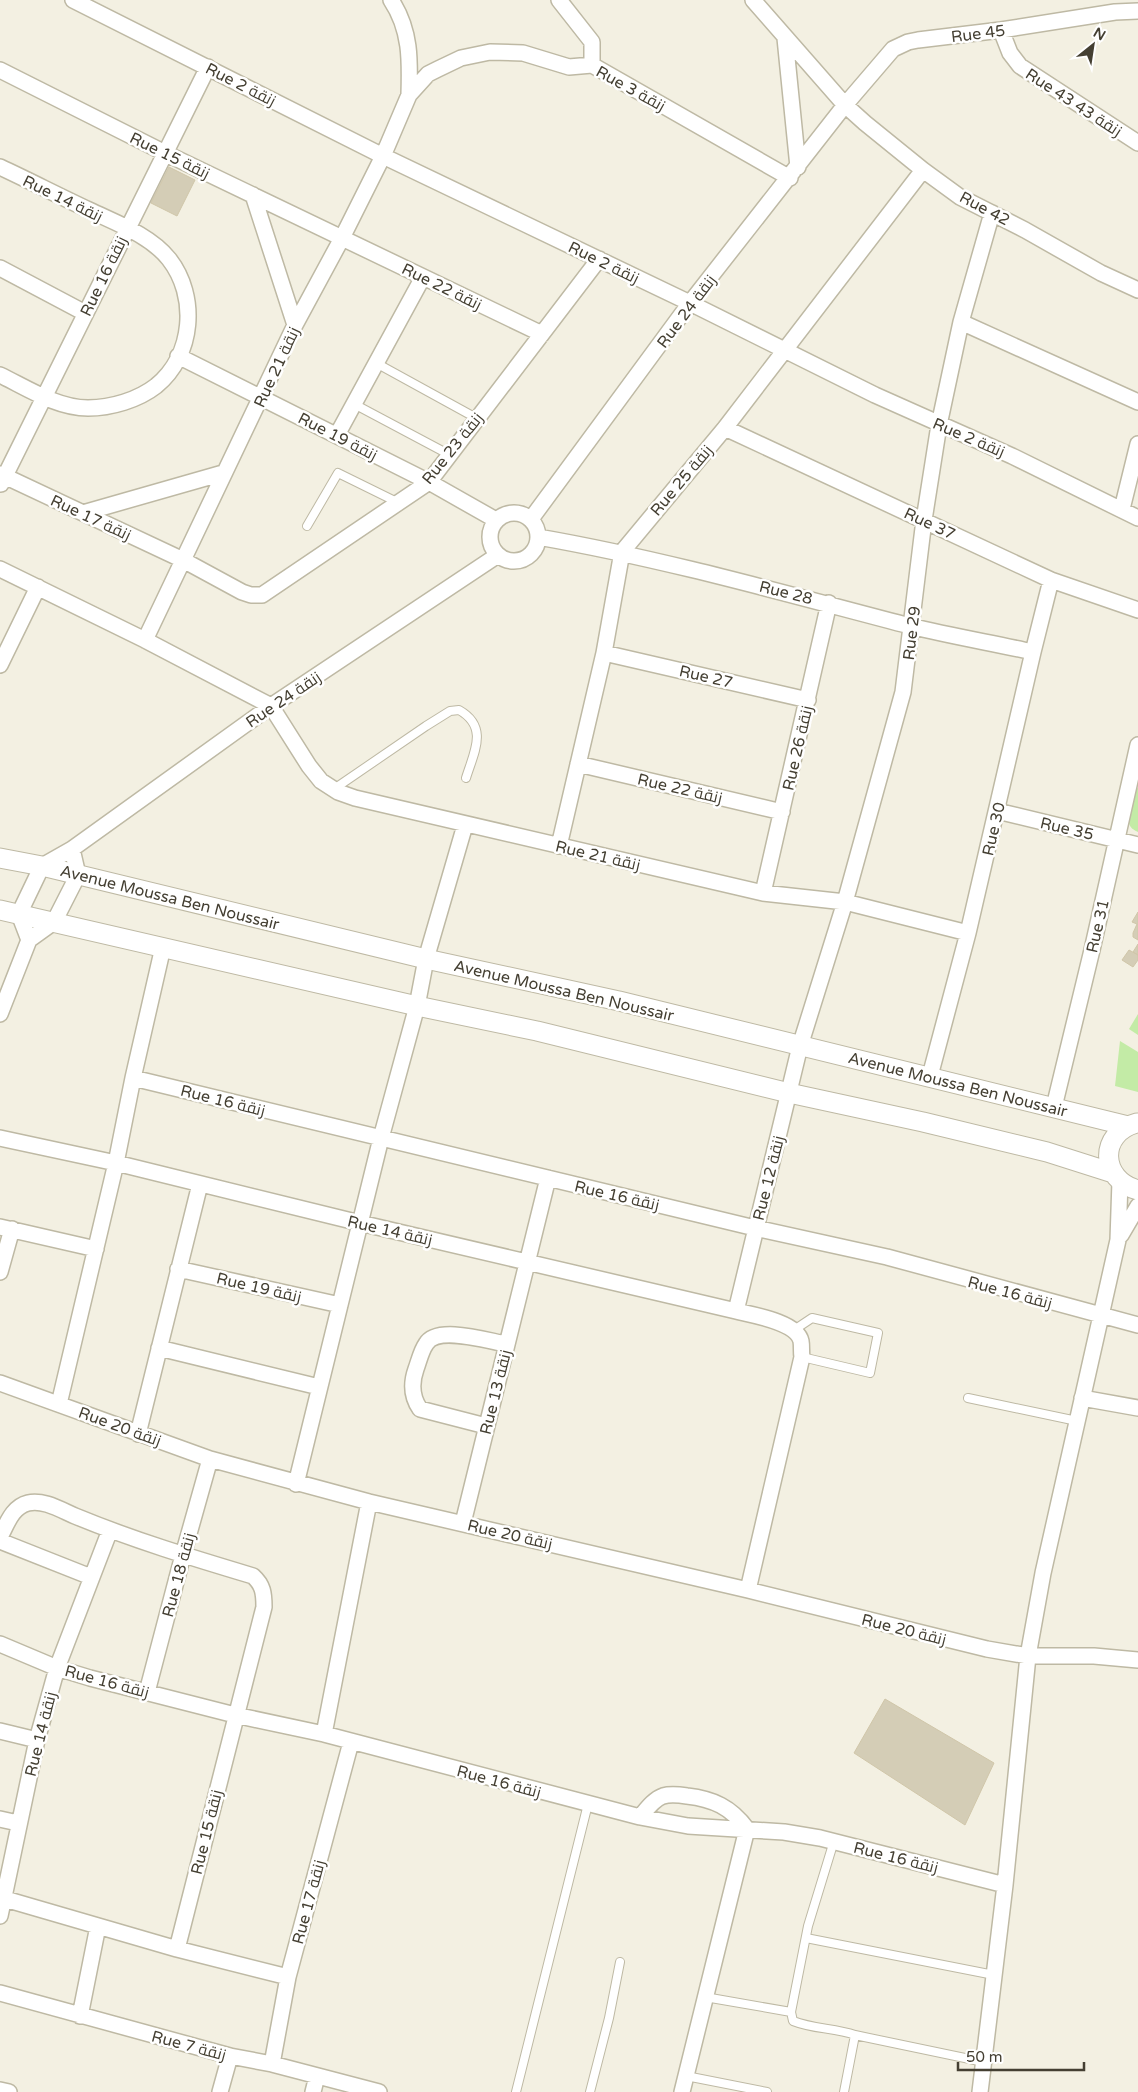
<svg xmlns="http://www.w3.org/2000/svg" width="1138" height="2092" viewBox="0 0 1138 2092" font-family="'Varela Round',Cairo,sans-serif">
  <rect width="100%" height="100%" fill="#f3f0e2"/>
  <path fill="#c3eba6" d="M1138,787V832C1134,830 1130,828 1129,823C1128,816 1134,793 1138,787Z
    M1138,1014V1035L1129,1029Z
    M1120,1041L1138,1052V1092L1115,1086Z"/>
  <path fill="#d4cdb6" stroke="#d0c6a9" d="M169,167L195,180L177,216L151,203Z
    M1138,912V940L1133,937V933L1137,924L1132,922Z
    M1138,944V955L1133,952Z
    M1129,950L1138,955V960L1133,967L1122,960Z
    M885,1699L994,1763L965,1825L854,1753Z"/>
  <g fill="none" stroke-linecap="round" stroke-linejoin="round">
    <g stroke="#beb9a4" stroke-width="10">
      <path id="service" d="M376,363L478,419
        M354,404L450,455
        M307,526L338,473L399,503
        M334,789L426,726L450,711L459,710C489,727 474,752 466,778
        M794,1330L812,1318L878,1333L870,1373L802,1357
        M968,1398L1077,1421
        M834,1841L808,1926L791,2012L793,2021C813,2029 835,2028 855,2035L844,2092
        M806,1938L994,1975
        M705,1997L791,2012
        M855,2035L984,2062
        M686,2076L767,2092
        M516,2092L588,1804
        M590,2092L609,2018L620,1962"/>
    </g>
    <g stroke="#beb9a4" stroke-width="18">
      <path id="minor" d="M73,0L383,156L690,303L875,395L1012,456L1138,518
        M391,0C411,30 410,61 409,95
        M559,0L592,42V65
        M753,0L845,105L865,123L923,170L960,197L1025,230L1101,273L1138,290
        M1001,30L1010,53L1020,66L1138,143
        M785,38L798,167
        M0,70L165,153L542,334
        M0,167C30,181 59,196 89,210C116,223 150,235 169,259C198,296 194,355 156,386C138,400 111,408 88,408C57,408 27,388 0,375
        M253,195L295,325
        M0,268L85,313
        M961,322L1138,402
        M178,356L429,482L496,520
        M725,428L1051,580L1138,610
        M337,435L423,277
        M0,474L183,560L242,592L251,595H262L429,482L599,259
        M1,484L208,67
        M1122,509L1138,444
        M490 537a24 24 0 1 1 48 0a24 24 0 1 1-48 0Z
        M83,513L223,473
        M531,519L690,303L845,105L893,49L908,42L918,40L1001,30L1115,12L1138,11
        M538,537C664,559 787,594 910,626C951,636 992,643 1033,652
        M0,569L145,640L271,706L309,766L321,781L338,792L355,798L763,893L845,902L968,933
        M145,640L295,325L342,238L383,156L409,95L428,74L438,69L461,58L490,52L523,53L569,67L592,65L790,178
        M604,653L808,700
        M0,665L38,587
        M578,764L782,812
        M997,811L1138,845
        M559,846L604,653L622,552L725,428L923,170
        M763,893L829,603
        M29,940L19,914L42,866L72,849L271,706L498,555
        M0,1014L29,940L54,922L78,875L72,849
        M930,1076L968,933L1033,652L1051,580
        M133,1078L755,1228L887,1257L1138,1325
        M1054,1107L1092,950L1138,745
        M0,1138L116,1163L360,1223L736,1311C753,1315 797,1322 801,1341C802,1346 801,1352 802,1357L748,1590
        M0,1227L96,1249
        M1121,1235L1138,1206
        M178,1269L340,1305
        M0,1272L12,1229
        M736,1311L800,1046L845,902L903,692L924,520L939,425L961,322L992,213
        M159,1348L319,1387
        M0,1383L210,1459L369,1502L748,1590L987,1649L1028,1656H1094L1138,1660
        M1082,1398L1138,1408
        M59,1404L116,1163L133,1078L163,947
        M486,1426L420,1409C411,1396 411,1383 416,1369C419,1361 421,1351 426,1344C437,1325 488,1341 506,1344
        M138,1434L200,1184
        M296,1484L381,1138L417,1006L426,959L465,825
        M463,1523L548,1178
        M0,1537C7,1524 12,1507 28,1503C43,1499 61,1510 75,1516C133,1540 193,1558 253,1576C263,1585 264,1593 264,1607L177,1949
        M0,1541L91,1577
        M0,1644L57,1668L90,1678L235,1715L324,1734L640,1817L688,1826L784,1832L820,1838L1005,1885
        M147,1692L183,1555L210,1459
        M0,1731L37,1740
        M324,1734L369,1502
        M640,1817C646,1810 654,1799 663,1796C670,1794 680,1795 687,1796C713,1799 731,1807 747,1829L682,2092
        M0,1819L18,1823
        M5,1899L177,1949L288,1977
        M0,1916L37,1740L57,1668L110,1530
        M0,1993L230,2056L272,2064L379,2092
        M80,2016L98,1926
        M272,2064L288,1977L351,1742
        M0,2090L9,2092
        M220,2092L230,2056
        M313,2092L317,2076
        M980,2092L1005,1885L1028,1656L1043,1573L1118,1240L1120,1181"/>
    </g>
    <g stroke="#beb9a4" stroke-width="21">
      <path id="tertiary" d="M0,858L42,866L426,959L619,1001L1128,1126
        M0,910L417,1006L537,1031L789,1093L923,1122L1047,1152L1113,1173
        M1137,1123C1098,1133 1100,1180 1138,1190"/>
    </g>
    <use href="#service" stroke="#fff" stroke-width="8"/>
    <use href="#minor" stroke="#fff" stroke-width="15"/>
    <use href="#tertiary" stroke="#fff" stroke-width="19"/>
  </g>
  <g text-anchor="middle" stroke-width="5" stroke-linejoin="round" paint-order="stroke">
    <g font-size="16" fill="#443f32" stroke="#fff">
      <text transform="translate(978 33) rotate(-7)" y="6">Rue 45</text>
      <text transform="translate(241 84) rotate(27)" y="6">Rue 2 زنقة</text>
      <text transform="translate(631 88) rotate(29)" y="6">Rue 3 زنقة</text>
      <text transform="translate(1074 102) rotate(33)" y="6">Rue 43 زنقة 43</text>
      <text transform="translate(170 155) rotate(26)" y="6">Rue 15 زنقة</text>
      <text transform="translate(63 198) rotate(26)" y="6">Rue 14 زنقة</text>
      <text transform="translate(985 208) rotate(28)" y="6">Rue 42</text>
      <text transform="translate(604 262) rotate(26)" y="6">Rue 2 زنقة</text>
      <text transform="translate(103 276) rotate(-64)" y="6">Rue 16 زنقة</text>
      <text transform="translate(442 286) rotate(26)" y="6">Rue 22 زنقة</text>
      <text transform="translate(686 311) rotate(-53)" y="6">Rue 24 زنقة</text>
      <text transform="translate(276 367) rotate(-65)" y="6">Rue 21 زنقة</text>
      <text transform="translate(338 436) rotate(27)" y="6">Rue 19 زنقة</text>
      <text transform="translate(969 437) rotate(23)" y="6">Rue 2 زنقة</text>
      <text transform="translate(452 448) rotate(-51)" y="6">Rue 23 زنقة</text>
      <text transform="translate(681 480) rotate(-50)" y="6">Rue 25 زنقة</text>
      <text transform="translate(91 517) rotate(25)" y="6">Rue 17 زنقة</text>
      <text transform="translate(930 523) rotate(25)" y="6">Rue 37</text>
      <text transform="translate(786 592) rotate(14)" y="6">Rue 28</text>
      <text transform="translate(911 633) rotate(-83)" y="6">Rue 29</text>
      <text transform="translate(706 676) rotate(13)" y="6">Rue 27</text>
      <text transform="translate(283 699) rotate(-34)" y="6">Rue 24 زنقة</text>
      <text transform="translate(797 748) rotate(-77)" y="6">Rue 26 زنقة</text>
      <text transform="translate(680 788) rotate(13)" y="6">Rue 22 زنقة</text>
      <text transform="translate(1067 828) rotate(13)" y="6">Rue 35</text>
      <text transform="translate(993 829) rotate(-77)" y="6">Rue 30</text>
      <text transform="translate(598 855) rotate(13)" y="6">Rue 21 زنقة</text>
      <text transform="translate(170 897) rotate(14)" y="6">Avenue Moussa Ben Noussair</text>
      <text transform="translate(1097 926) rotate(-77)" y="6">Rue 31</text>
      <text transform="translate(564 990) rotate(13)" y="6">Avenue Moussa Ben Noussair</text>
      <text transform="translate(958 1084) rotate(14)" y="6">Avenue Moussa Ben Noussair</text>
      <text transform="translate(223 1100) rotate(14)" y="6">Rue 16 زنقة</text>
      <text transform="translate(768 1178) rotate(-76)" y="6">Rue 12 زنقة</text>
      <text transform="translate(617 1195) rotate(13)" y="6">Rue 16 زنقة</text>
      <text transform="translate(390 1230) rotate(13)" y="6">Rue 14 زنقة</text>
      <text transform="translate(259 1287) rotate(13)" y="6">Rue 19 زنقة</text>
      <text transform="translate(1010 1292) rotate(15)" y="6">Rue 16 زنقة</text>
      <text transform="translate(495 1392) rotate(-76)" y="6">Rue 13 زنقة</text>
      <text transform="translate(120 1426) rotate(20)" y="6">Rue 20 زنقة</text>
      <text transform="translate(510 1534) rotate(13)" y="6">Rue 20 زنقة</text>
      <text transform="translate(178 1575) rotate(-75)" y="6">Rue 18 زنقة</text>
      <text transform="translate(904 1629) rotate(14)" y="6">Rue 20 زنقة</text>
      <text transform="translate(107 1681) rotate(15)" y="6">Rue 16 زنقة</text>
      <text transform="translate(40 1734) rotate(-76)" y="6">Rue 14 زنقة</text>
      <text transform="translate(499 1781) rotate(15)" y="6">Rue 16 زنقة</text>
      <text transform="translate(206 1832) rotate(-76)" y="6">Rue 15 زنقة</text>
      <text transform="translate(896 1857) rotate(14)" y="6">Rue 16 زنقة</text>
      <text transform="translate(308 1902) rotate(-75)" y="6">Rue 17 زنقة</text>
      <text transform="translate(189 2045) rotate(15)" y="6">Rue 7 زنقة</text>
    </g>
  </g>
  <g transform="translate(1093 45) rotate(30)" stroke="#ffffff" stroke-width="4" paint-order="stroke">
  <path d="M0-4L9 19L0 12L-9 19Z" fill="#443f32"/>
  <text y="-8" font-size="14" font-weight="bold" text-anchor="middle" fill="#443f32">N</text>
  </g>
  <path d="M958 2062v8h126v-8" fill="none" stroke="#443f32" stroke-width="2.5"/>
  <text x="966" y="2062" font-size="15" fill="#443f32" stroke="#ffffff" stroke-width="4" paint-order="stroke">50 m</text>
</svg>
